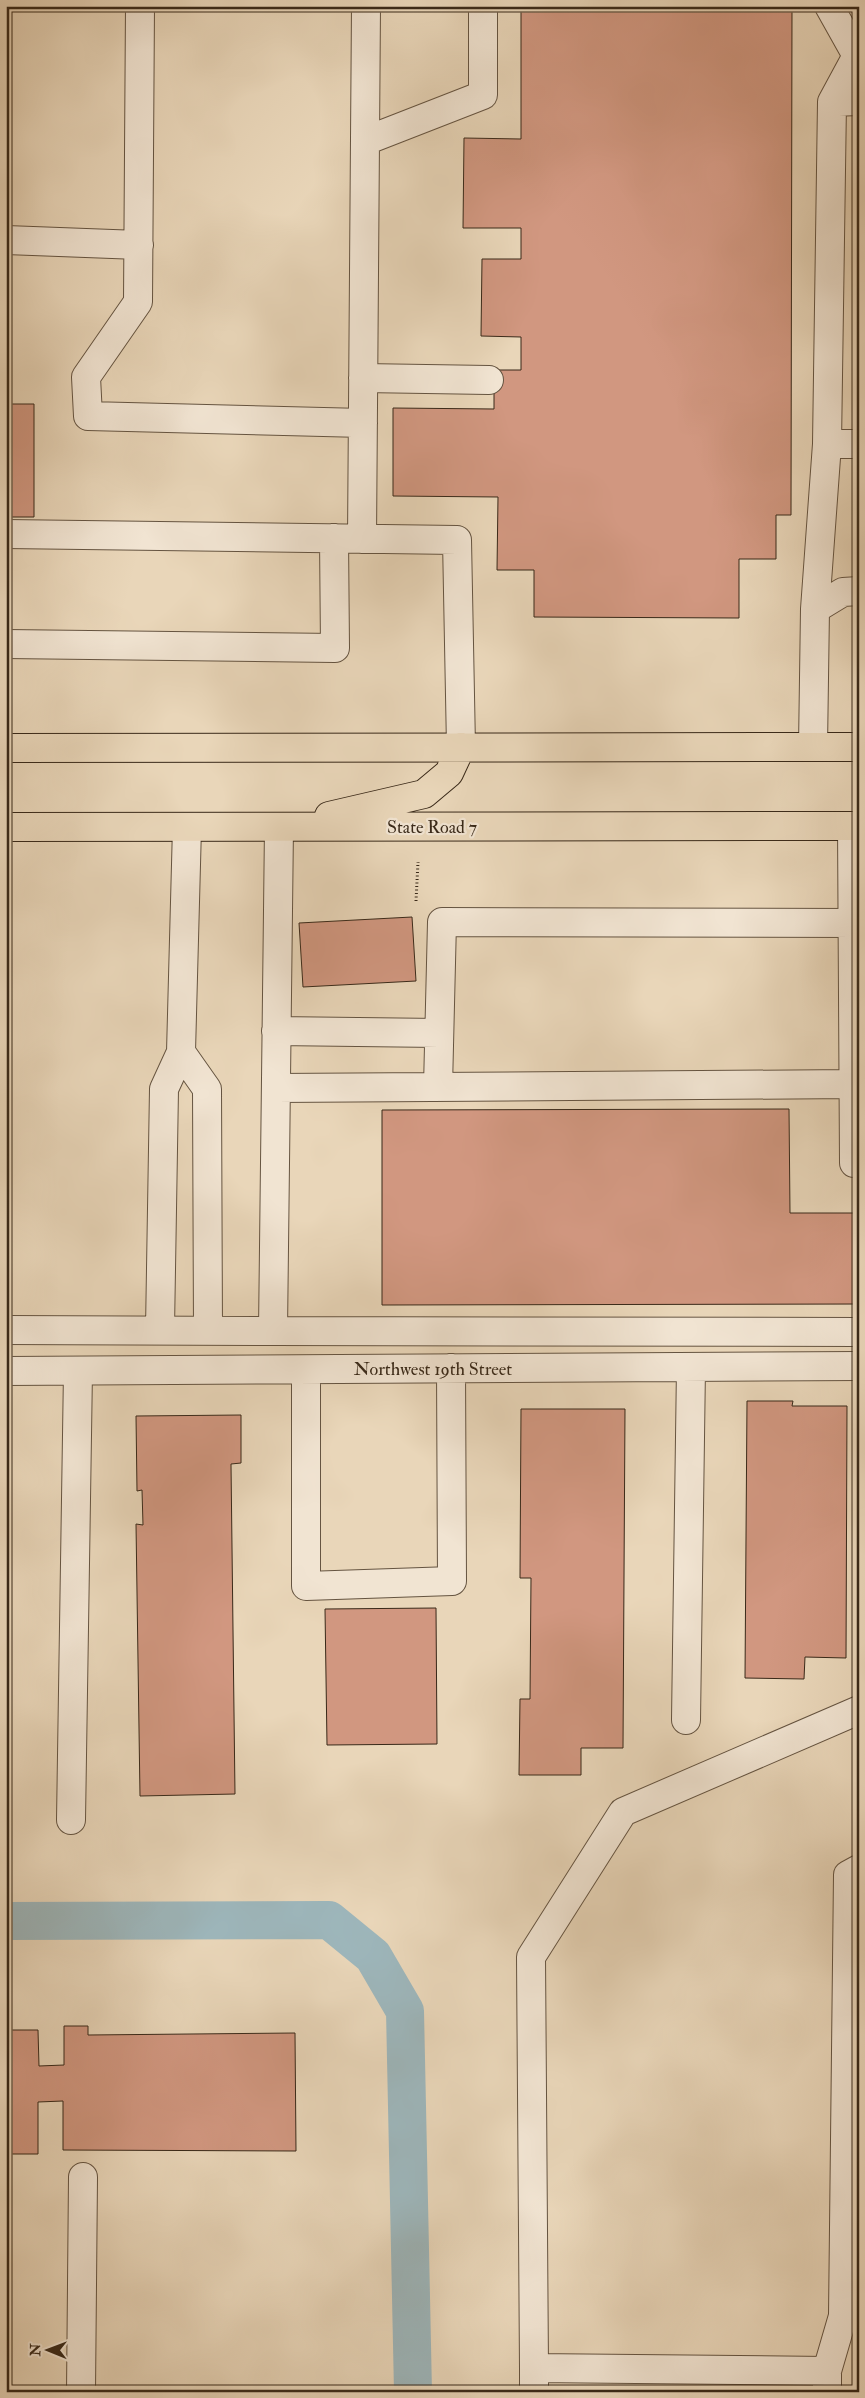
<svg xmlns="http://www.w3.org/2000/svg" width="865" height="2398" viewBox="0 0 865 2398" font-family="'IM FELL Double Pica',serif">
  <rect width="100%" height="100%" fill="#e9d6b9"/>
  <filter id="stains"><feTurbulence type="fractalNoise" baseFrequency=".004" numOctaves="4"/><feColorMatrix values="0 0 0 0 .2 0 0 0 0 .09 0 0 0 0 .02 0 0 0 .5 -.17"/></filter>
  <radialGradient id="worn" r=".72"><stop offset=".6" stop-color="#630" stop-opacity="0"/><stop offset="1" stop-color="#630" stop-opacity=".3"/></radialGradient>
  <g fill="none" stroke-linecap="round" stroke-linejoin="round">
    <path stroke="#9db6bb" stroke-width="38" d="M6,1921L329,1920L373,1956L405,2011L413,2392"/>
  </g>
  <path fill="#d19780" stroke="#392919" d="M521,6H792L791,515H776V559H739V618L534,617V570H497L498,497L393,496V408L494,409V370H521V337L481,336L482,259H521V228H463L464,138L521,139Z
    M6,404H34V517H6Z
    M412,917L416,981L303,987L299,923Z
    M789,1109L790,1213H859V1304L382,1305V1110Z
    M747,1401H793L792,1406H847L846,1658L805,1657L804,1679L745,1678Z
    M521,1409H625L623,1748H581V1775H519L520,1699H530L531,1578H520Z
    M241,1415V1463L231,1464L235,1794L140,1796L136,1524L143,1525L142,1490L137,1491L136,1416Z
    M436,1608L437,1744L327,1745L325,1609Z
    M64,2026H88V2035L295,2033L296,2151L63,2150V2101L38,2102V2154H11V2144L6,2145V2030H38L39,2066L64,2065Z"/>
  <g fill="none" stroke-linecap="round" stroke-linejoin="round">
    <g stroke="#655441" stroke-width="30">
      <path id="minor" d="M140,6L138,302L86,377L88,416L363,423
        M829,6L857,56
        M859,101L832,102L827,444H859
        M832,102L859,52
        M365,141L483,95V6
        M6,240L139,245
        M363,378L489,380
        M6,534L457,540L461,747
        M362,539L366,6
        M815,609L827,444
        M6,644L335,648L334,538
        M813,747L815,609L843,592L859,591
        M852,826L854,1163H859
        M279,827L273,1331L859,1332
        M276,1031L439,1033
        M181,1052L207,1089L208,1330
        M438,1087L442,922L859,923
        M276,1088L853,1084
        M160,1329L164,1089L181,1052L187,827
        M6,1330L273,1331
        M306,1370V1586L452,1581L451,1368
        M6,1371L859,1366
        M686,1720L691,1367
        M71,1820L78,1371
        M859,1869L848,1875L843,2316H859
        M534,2368L531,1957L623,1812L859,1710
        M81,2392L83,2177
        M534,2392V2368L827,2371
        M827,2392V2371L843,2316"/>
    </g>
    <g stroke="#392919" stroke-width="30">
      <path id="major" d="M6,748L859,747
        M329,816L424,794L449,773L461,747
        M6,827L859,826"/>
    </g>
    <path stroke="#392919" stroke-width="3" stroke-dasharray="1 2.5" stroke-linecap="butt" d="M416,901L418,862"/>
    <use href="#minor" stroke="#f1e4d2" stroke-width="28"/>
    <use href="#major" stroke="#e9d6b9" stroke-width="28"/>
  </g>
  <g text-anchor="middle" stroke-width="4.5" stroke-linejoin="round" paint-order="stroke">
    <g font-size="18" fill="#392919" stroke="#f1e4d2">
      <text x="432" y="833">State Road 7</text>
      <text x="433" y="1375">Northwest 19th Street</text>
    </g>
  </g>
  <rect width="865" height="2398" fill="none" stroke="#e9d6b9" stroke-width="25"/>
  <rect x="8" y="8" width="850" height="2383" fill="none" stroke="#392919" stroke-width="2.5"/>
  <rect x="12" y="12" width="840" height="2373" fill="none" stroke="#392919"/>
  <g transform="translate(48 2350) rotate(271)" stroke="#f1e4d2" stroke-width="4" paint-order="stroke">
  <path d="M0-4L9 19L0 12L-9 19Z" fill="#392919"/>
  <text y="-8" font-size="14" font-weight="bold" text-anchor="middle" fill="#392919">N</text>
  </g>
  <rect width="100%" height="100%" filter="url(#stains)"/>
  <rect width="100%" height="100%" fill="url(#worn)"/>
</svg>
